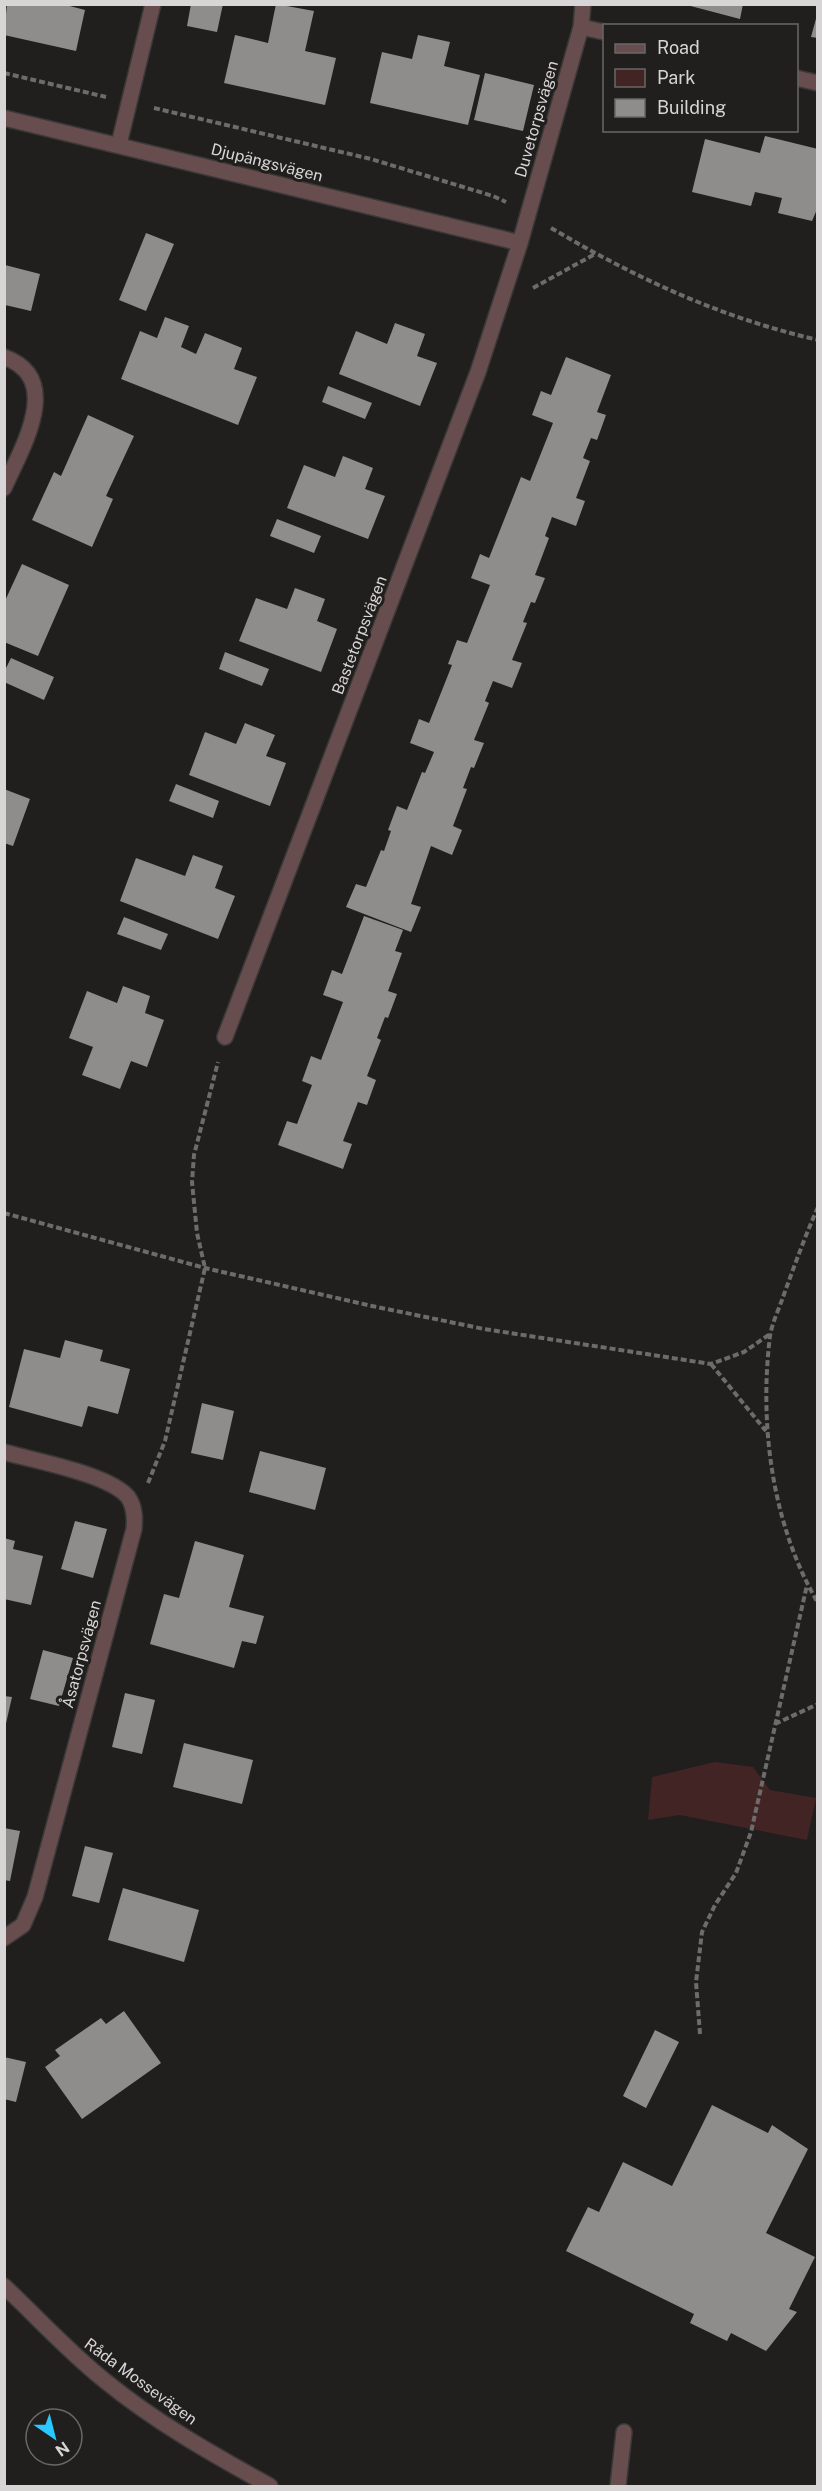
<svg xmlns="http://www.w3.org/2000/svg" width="822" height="2491" viewBox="0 0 822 2491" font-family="'Public Sans',sans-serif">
  <rect width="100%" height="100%" fill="#211e1e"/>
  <path fill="#432425" d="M715,1762L753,1767L770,1790L816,1798L807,1840L680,1815L648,1820L652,1777Z"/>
  <path fill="#8f8c8c" d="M7,4H62L85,10L76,51L4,35Z
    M191,4H223L217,32L187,26Z
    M276,4L314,11L305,51L336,58L325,105L224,83L235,35L268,43Z
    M683,4H743L740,19Z
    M817,15H818V38L811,37Z
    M418,35L450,42L444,66L480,75L468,125L370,103L382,52L412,59Z
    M485,73L534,85L523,131L474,120Z
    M765,136L818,149V207L812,221L778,213L782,198L755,192L751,206L692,192L705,139L760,153Z
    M146,233L174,244L146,311L119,300Z
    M5,265L40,274L31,311L5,305Z
    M165,317L189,326L181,347L196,354L205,333L242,348L234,369L257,377L238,425L121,379L140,331L157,338Z
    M395,323L425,334L417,356L437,363L420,406L339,374L356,331L387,344Z
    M566,357L611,375L597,412L606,415L597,440L591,438L583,458L590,461L576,498L585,501L576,526L552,517L545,536L549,538L535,575L545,578L535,603L531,602L523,622L527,623L512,660L522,663L512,688L493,681L485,701L489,703L474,740L484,743L474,768L471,767L463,788L467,789L453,826L462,830L452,855L431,846L411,904L421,907L411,932L346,907L356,884L366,887L381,850L384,851L391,831L388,830L397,806L407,810L422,772L425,773L434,752L410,743L419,719L429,723L452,665L448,664L457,640L467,643L490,585L471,578L480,554L489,558L521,477L530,481L553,423L532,415L541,391L551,395Z
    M328,386L372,403L365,419L322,402Z
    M88,415L134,436L106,496L113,499L92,547L32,520L54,472L61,476Z
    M343,456L373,468L365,489L385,496L368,539L287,508L304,465L335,477Z
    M277,519L321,536L314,553L270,536Z
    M22,564L69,585L38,656L4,642V603Z
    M295,588L325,599L317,621L337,629L321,672L239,641L256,598L287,609Z
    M225,652L269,669L262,686L219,669Z
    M11,658L54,677L44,700L4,682V672Z
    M245,723L275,735L266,756L286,763L270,806L189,775L205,732L236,744Z
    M176,784L219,801L213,818L169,801Z
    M4,789L30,799L13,846L4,843Z
    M193,855L223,866L215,888L235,896L218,939L120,901L136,858L185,876Z
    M364,916L403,930L395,951L402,953L388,991L397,994L388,1018L385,1017L377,1038L381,1040L367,1076L376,1080L367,1105L358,1102L343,1141L352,1144L343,1169L278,1145L287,1121L297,1124L312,1085L302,1081L311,1056L321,1060L343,1002L323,995L332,970L342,974Z
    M124,917L168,934L161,950L117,934Z
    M123,986L150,996L145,1013L164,1020L147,1067L131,1061L120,1089L82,1075L93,1047L69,1038L87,991L117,1003Z
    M65,1340L103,1350L100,1361L130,1369L118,1414L88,1406L82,1427L9,1407L24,1349L60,1358Z
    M202,1403L234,1411L223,1460L191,1453Z
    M260,1451L326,1468L315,1510L249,1492Z
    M75,1521L107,1529L93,1578L61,1569Z
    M4,1538L15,1541L13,1549L43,1556L31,1605L4,1599Z
    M195,1541L244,1555L229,1607L264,1616L256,1644L242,1641L234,1668L150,1644L164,1594L179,1598Z
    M43,1650L73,1658L59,1706L30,1699Z
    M125,1693L155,1700L142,1754L112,1747Z
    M4,1696L12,1697L5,1728H4Z
    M184,1743L253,1760L242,1804L173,1787Z
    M4,1828L20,1831L10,1881L4,1880Z
    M85,1846L113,1853L99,1903L72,1896Z
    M123,1888L199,1910L184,1962L108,1940Z
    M124,2011L161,2063L82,2119L45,2067L60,2056L55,2050L101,2018L106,2024Z
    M655,2030L679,2042L646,2108L623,2096Z
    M4,2057L26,2062L16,2102L4,2099Z
    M712,2105L768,2133L772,2125L808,2149L766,2233L815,2257L789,2309L797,2312L766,2351L731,2333L727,2341L690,2323L694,2314L566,2251L588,2207L599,2212L623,2162L672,2186Z"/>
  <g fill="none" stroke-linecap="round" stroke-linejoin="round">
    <g stroke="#3a3838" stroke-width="18">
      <path id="service" d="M618,2486L624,2432"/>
    </g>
    <g stroke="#3a3838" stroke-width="18">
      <path id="minor" d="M581,27L604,32
        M796,78L818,83
        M4,118L520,243
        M119,144L153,4
        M4,357C65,379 21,449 4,488
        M225,1037L478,372L520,243L581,27L583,4
        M4,1452C35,1461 109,1474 128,1497C135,1507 135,1518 134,1529L35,1897L23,1925L4,1938
        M4,2286C38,2318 69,2352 104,2380C155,2422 214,2455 270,2486"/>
    </g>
    <path stroke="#6d6b6b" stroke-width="4" stroke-dasharray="6 3" stroke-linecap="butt" d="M4,73L106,97
      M154,108L371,159L493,196L506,202
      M551,228C638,279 719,317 818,340
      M533,288L595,254
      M818,1207C805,1236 794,1267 783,1297C779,1309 772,1323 770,1336C759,1425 772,1525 818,1603
      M4,1213L205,1268L372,1306L484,1329L711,1364L744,1352L770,1334
      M711,1364L766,1431
      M148,1483L165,1441L205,1268L197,1233L192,1182L194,1155L218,1062
      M775,1724L818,1704
      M700,2034L696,1982L702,1932L715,1905L736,1873L751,1832L807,1585"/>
    <use href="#service" stroke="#674d4d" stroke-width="15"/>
    <use href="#minor" stroke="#674d4d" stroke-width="15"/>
  </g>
  <g text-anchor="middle" stroke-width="6" stroke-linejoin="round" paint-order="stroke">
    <g font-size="16" fill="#d7d5d5" stroke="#211e1e">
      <text transform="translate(536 119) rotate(-74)" y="6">Duvetorpsvägen</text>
      <text transform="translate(267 162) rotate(14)" y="6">Djupängsvägen</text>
      <text transform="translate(359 635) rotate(-69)" y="6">Bastetorpsvägen</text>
      <text transform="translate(81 1654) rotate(-75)" y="6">Åsatorpsvägen</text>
      <text transform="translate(141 2381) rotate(36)" y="6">Råda Mossevägen</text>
    </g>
  </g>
  <rect width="822" height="2491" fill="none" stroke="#d7d5d5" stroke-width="12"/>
  <rect x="603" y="24" width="195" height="108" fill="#211e1e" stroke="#6a6767" stroke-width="1.5"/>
  <rect x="615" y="44" width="30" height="9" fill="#674d4d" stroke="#6a6767" stroke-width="1.5"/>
  <text x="657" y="54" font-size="18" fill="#d7d5d5">Road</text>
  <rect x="615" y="69" width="30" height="18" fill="#432425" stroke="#6a6767" stroke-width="1.5"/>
  <text x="657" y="84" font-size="18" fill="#d7d5d5">Park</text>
  <rect x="615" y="99" width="30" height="18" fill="#8f8c8c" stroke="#6a6767" stroke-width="1.5"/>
  <text x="657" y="114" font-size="18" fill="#d7d5d5">Building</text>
  <g transform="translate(54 2437) rotate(145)"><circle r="28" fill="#211e1e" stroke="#6a6767" stroke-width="1.5"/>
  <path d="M0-4.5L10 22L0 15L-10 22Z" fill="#29c8ff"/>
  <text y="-9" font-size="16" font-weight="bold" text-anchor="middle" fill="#d7d5d5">N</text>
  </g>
</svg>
